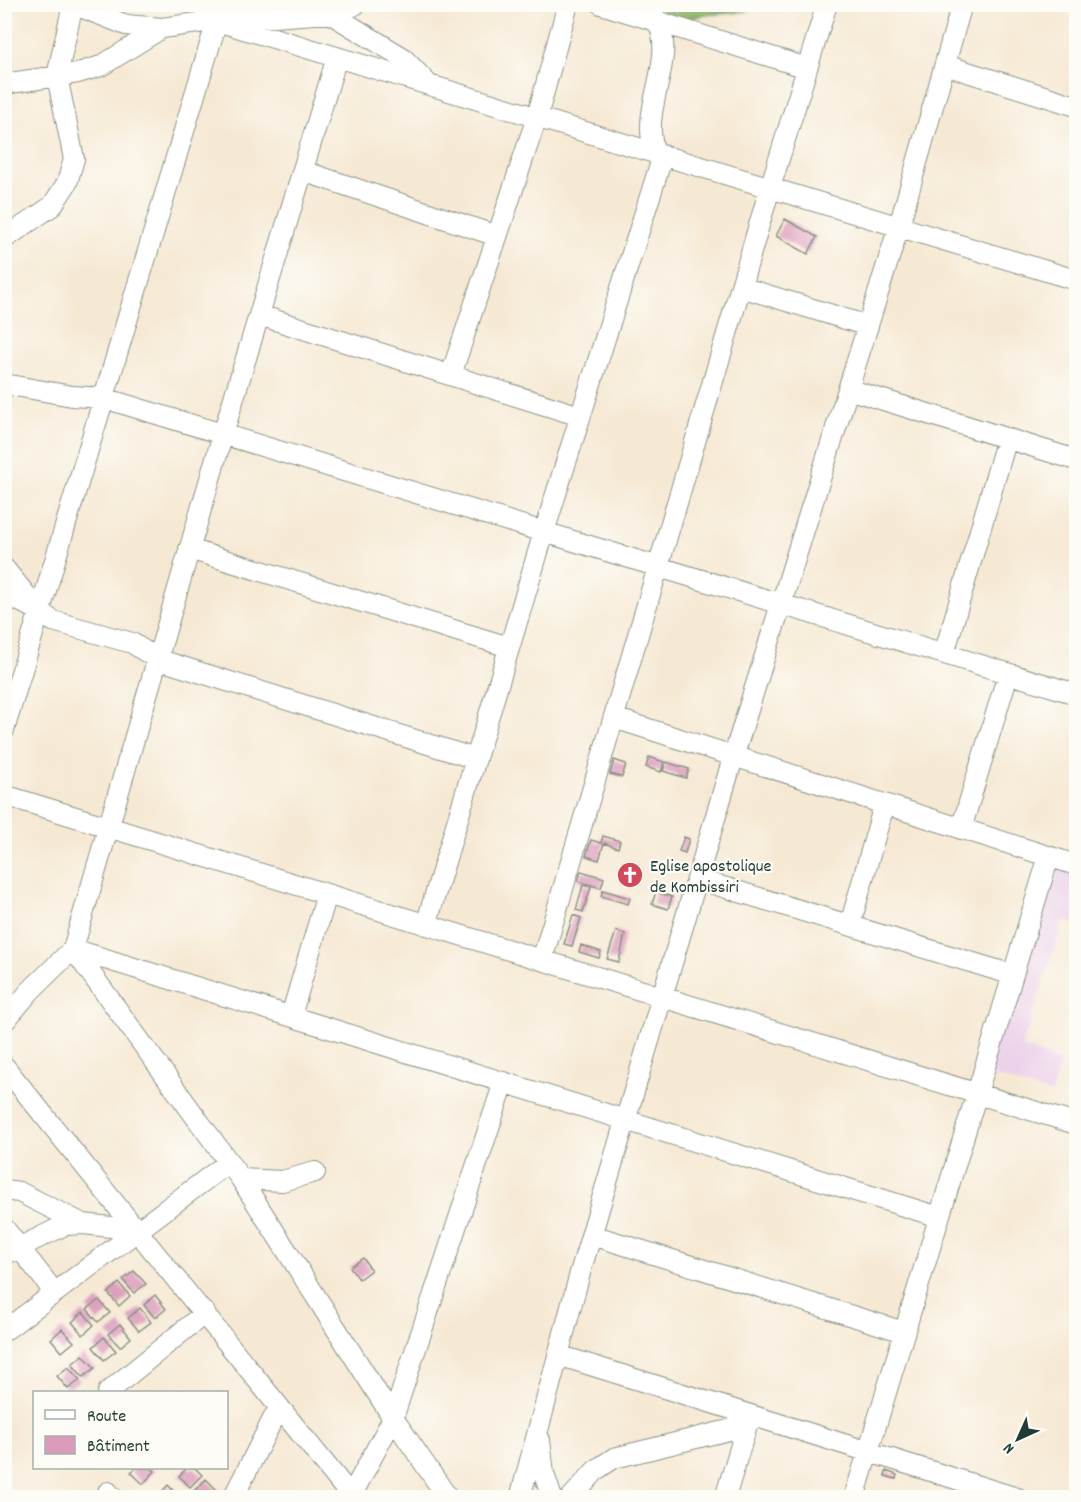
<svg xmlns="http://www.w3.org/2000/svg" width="1081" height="1502" viewBox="0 0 1081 1502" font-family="Dekko,sans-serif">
  <rect width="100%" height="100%" fill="#fdfcf7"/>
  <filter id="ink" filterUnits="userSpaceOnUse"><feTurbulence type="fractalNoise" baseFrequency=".0167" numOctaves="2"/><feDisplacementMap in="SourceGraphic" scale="12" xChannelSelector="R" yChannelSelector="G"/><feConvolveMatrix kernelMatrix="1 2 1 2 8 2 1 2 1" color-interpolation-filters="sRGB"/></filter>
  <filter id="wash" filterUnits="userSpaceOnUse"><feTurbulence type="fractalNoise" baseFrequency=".008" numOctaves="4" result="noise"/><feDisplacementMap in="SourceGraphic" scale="24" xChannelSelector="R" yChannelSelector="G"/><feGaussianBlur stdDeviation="1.35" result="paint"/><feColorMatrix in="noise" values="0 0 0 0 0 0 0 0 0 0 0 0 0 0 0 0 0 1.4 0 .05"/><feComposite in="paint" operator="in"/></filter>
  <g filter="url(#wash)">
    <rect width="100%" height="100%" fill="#f6e9d4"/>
    <path fill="#ecd1ea" d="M1049,856L1076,865V924L1063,920L1022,1047L1060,1062L1051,1094L983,1073Z"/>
    <path fill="#8eb66c" stroke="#567a50" stroke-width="1.5" d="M658,5H760C737,20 705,7 682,23L669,20Z"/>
    <g id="blocks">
      <path fill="#dc9bbc" d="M785,219L817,237L808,254L776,236Z
        M649,757L664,762L661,772L646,767Z
        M614,760L626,764L622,777L610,774Z
        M666,762L689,769L686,778L663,771Z
        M603,836L620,841L618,848L604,843L599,860L586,856L591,840L601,843Z
        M684,837L689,839L685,853L679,851Z
        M581,871L604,878L601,888L578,881Z
        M583,885L591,887L583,912L576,910Z
        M603,890L630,898L628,904L601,896Z
        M656,892L672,897L668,909L652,904Z
        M573,915L581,918L572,946L564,944Z
        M616,931L625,934L619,962L607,959Z
        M581,945L601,952L599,958L579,952Z
        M363,1258L371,1270L359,1279L350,1267Z
        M134,1271L146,1284L134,1293L123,1280Z
        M119,1283L130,1296L119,1306L108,1293Z
        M155,1295L166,1309L155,1318L144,1305Z
        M99,1300L110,1313L98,1322L87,1309Z
        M140,1308L151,1322L139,1331L128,1318Z
        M83,1312L94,1325L83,1335L72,1322Z
        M120,1324L131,1338L120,1347L108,1334Z
        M62,1329L74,1342L62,1352L51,1339Z
        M104,1337L116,1351L104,1360L93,1347Z
        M83,1355L95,1368L83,1377L72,1364Z
        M68,1367L80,1380L68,1389L57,1376Z
        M136,1468H151L155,1471L143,1484L131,1472Z
        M187,1468H195L202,1475L190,1487L179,1476Z
        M886,1471L897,1475L896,1479L885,1476Z
        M206,1479L217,1490L210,1498H200L194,1491Z
        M168,1485L180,1498H156Z"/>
    </g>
  </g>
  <g filter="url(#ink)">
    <use href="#blocks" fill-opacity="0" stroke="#8a9384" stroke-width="1.5"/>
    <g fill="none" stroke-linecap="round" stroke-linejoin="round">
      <g stroke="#8a9384" stroke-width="22">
        <path id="minor" d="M73,4L126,25L162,28
          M601,4L807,68
          M326,11L402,57L428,84
          M653,14C677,46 652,89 651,124C650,133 653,144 654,153
          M945,65L1076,106
          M4,84L78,73L101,66L162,28L205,22L342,12L356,4
          M303,171L497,236
          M4,239L52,206L67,183L74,159L57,76L73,4
          M741,287L868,326
          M259,315L580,416
          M451,375L537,117L568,4
          M4,384L72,396L104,398L1076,694
          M848,389L1076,460
          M189,549L509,647
          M4,568L40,612L53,621L132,643L157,659L476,759
          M4,594L34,608
          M944,654L1007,438
          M614,718L1076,865
          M4,730L217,21L1076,280
          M4,795L1076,1124
          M961,829L1008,674
          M697,879L1013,975
          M426,925L544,532L663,155
          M850,925L884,805
          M73,949L939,1217
          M73,949L241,1179L393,1418L350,1498
          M542,960L770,188L827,4
          M291,1016L327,894
          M4,1022L30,991L73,949L223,434L337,57
          M4,1066L351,1496
          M241,1179L282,1181L315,1172
          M4,1190L19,1192L83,1224
          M4,1228L55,1293
          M592,1235L904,1332
          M4,1255L65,1225L83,1224L139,1230
          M4,1331L229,1162
          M558,1355L1017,1498
          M108,1392L205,1313
          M540,1440L544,1474L552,1498
          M108,1492L113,1498
          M233,1498L279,1407
          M448,1498L393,1418L504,1082
          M520,1498L580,1273L733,758L899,226L962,4
          M571,1498L596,1470L614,1458L733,1429L750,1415
          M725,1498L750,1415
          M854,1498L1049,856"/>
      </g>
      <use href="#minor" stroke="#fff" stroke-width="20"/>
    </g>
  </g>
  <defs>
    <g id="church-disc" transform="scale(1.35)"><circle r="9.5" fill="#d1495b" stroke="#fdfcf7"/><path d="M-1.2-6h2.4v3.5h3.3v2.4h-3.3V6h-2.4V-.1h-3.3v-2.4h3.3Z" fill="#fff"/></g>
  </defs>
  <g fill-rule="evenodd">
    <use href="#church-disc" x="630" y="875"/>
  </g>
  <g text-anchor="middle" stroke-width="4.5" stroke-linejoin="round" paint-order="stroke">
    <g font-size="18" fill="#1f3d34" stroke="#fdfcf7" text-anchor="start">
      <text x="650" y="871">Eglise apostolique<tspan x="650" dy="21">de Kombissiri</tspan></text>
    </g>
  </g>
  <rect width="1081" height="1502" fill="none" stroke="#fdfcf7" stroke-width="24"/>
  <rect x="33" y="1391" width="195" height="78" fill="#fdfcf7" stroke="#a4b0a9" stroke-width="1.5"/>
  <rect x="45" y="1410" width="30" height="9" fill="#ffffff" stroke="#a4b0a9" stroke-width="1.5"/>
  <text x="87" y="1421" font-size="18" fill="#1f3d34">Route</text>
  <rect x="45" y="1436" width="30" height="18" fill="#dc9bbc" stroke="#a4b0a9" stroke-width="1.5"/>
  <text x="87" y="1451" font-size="18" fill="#1f3d34">Bâtiment</text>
  <g transform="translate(1018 1439) rotate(225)" stroke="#fdfcf7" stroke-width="4.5" paint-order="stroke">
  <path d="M0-4.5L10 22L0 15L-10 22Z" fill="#1f3d34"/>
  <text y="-9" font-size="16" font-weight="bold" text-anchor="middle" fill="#1f3d34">N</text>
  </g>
</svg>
